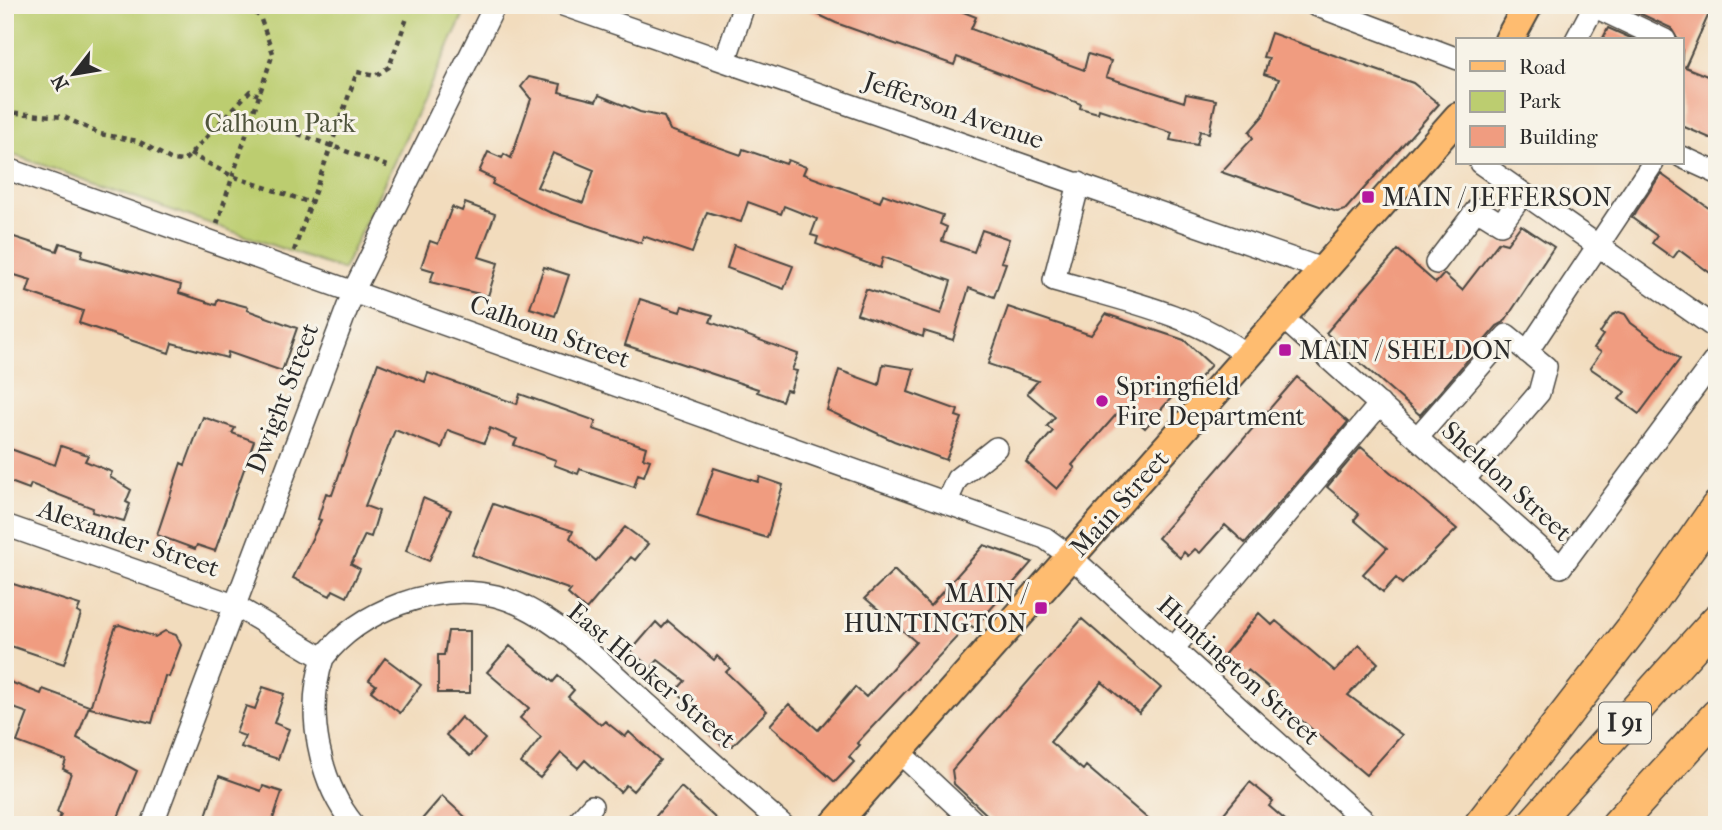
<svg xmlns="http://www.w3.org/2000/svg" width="1722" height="830" viewBox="0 0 1722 830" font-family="'IM FELL French Canon',serif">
  <rect width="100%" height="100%" fill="#f7f3e8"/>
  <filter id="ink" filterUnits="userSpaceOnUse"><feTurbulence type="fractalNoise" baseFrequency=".0143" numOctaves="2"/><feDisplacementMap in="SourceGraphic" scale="14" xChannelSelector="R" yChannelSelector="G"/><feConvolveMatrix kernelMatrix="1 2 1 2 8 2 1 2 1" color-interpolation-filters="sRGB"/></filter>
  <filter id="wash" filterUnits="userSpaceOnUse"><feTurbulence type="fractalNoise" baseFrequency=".00686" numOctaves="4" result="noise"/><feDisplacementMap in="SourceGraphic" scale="28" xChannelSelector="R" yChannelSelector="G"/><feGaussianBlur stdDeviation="1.57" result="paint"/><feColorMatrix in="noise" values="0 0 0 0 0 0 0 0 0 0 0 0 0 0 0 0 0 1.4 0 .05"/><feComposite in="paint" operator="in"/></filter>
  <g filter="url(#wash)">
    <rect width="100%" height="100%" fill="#f2dcbd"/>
    <path fill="#bccd70" stroke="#747c4e" stroke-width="2" d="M5,5H468L343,270L5,152Z"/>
    <g id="blocks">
      <path fill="#f09c80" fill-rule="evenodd" d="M798,5H946L976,17L971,29L1084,70L1088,54L1111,61L1106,77L1184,102L1186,94L1216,100L1209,133L1200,131L1197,145L1170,140L1172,133L1099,109L1098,113L1080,108L1081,104L957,57L954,65L836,23Z
        M1622,5H1713L1685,67L1717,80V141L1682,126V40H1678L1671,28Z
        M1608,28L1635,40H1602Z
        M1271,33L1413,83L1439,104L1345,210L1337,212L1221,172L1253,138L1249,132L1263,116L1279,79L1264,74L1269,58L1263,57Z
        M529,77L561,84L559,92L596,101L599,95L640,112L664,117L670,130L741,155L743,149L786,164L788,160L806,167L803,174L880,202L883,194L943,215L940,224L947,227L942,241L974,252L982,230L1009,239L1001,262L1006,263L994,297L969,288L953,340L924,331L923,337L857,314L866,289L941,314L951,281L883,257L880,268L816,244L818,237L811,235L817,219L784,206L781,214L748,202L741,222L707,212L692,253L643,236L641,243L549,212L492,184L494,179L479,172L488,152L502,158L504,154L511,158L531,99L521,87ZM553,153L594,170L583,203L537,187Z
        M1661,174L1717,214V278L1679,250L1673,258L1652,243L1657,236L1632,218Z
        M465,203L495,214L479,257L498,263L488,296L430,282L434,271L421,267L430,241L438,244L452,207L462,211Z
        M1521,225L1554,247L1504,322L1497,326L1420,415L1326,333L1398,250L1436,283L1444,274L1462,290L1499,242L1507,244Z
        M5,234L57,251L60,243L83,250L81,257L181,285L179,293L216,305L218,299L248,307L247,310L297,328L282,371L228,352L227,358L172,343L169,353L79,323L83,311L27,292L31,280L5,272Z
        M734,245L793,266L784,289L727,268Z
        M544,267L569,275L555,316L530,308Z
        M640,299L680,312L682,306L713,315L710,322L798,354L792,370L797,371L790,391L786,390L782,401L757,392L758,389L625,345Z
        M1008,307L1091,335L1106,314L1184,340L1211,365L1185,394L1179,389L1145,428L1122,408L1072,465L1075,468L1057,489L1026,462L1053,431L1047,426L1055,417L1027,393L1038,381L988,364Z
        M1619,312L1625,314L1631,323L1680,359L1639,414L1619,399L1625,392L1590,368L1601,352L1594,348L1603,335L1600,333L1612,315Z
        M378,363L425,382L428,373L517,404L520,394L596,421L593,429L646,447L643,458L650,460L644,476L638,474L634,487L580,469L578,474L554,465L556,460L514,445L517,439L490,428L484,443L448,430L442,448L395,430L365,506L379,511L371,537L365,535L351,564L360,569L347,597L333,590L330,596L293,578L321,520L318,519L326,493L332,495Z
        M883,364L914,369L908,392L958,410L956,416L962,418L946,460L894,441L827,410L839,370L879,385Z
        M1297,377L1348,422L1245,543L1225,525L1200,553L1195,549L1188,556L1184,552L1180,558L1158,538Z
        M203,417L235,428L232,433L254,441L215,551L197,545L195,549L157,535L181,463L185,465Z
        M61,446L88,455L85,461L112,472L110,477L131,490L126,502L130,504L124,521L92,512L93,508L31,484L29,489L5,480V447L55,465Z
        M1361,447L1457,529L1402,584L1396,578L1383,592L1363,574L1387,548L1354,520L1359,514L1327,487Z
        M714,468L758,482L760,477L783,485L767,538L697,516Z
        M423,498L451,510L429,561L406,551Z
        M493,504L573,531L570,538L596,561L625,527L648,544L635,560L631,557L586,610L568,594L571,590L472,555Z
        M984,545L1032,562L974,628L969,624L857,743L860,745L849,757L854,762L835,782L770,725L789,704L818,730L855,687L866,697L916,642L865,598L894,570L930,606Z
        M10,583L80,605L77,612L81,614L64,664L5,644V598Z
        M1259,613L1272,625L1276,621L1335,671L1359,645L1378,663L1348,695L1402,735L1366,775L1276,699L1279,696L1248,670L1243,676L1223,656Z
        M1082,619L1161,688L1139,713L1102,682L1050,742L1083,770L1086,766L1155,825H998L954,784L952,770Z
        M668,621L714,660L717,656L730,668L726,672L767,711L732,746L727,742L723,746L707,732L713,725L676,691L685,681L658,660L651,668L631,651L656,622L662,628Z
        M120,625L155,637L165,631L176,635L181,645L169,677L165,676L152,723L90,708L106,654L116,626Z
        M448,631H470V693H438V655H444Z
        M510,646L553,682L558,676L574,690L568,697L601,725L605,721L625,737L629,732L660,760L633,791L626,785L620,792L585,760L578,768L561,753L540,778L521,763L541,737L520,718L529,708L487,672Z
        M385,658L421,685L400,713L371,691L376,685L369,680Z
        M5,680L41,694L43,689L89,706L77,738L137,771L115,825H57L61,814L57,812L71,773L63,769L66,760L17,742L28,713L5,705Z
        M263,687L284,694L274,723L289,729L278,759L241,747L245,736L236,733L246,706L255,709Z
        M461,717L485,739L470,756L446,735Z
        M219,776L261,791L263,786L282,792L271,825H203Z
        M1250,782L1273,801L1269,806L1291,825H1214Z
        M681,787L723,825H665L655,817Z
        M442,796L474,825H417Z"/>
    </g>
  </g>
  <g filter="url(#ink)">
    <use href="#blocks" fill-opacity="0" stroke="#494641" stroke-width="2"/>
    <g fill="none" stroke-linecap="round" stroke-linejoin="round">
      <g stroke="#494641" stroke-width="24">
        <path id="minor" d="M563,5L1325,270
          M1315,5L1458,59
          M1591,5L1665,40
          M1576,40L1593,8
          M725,61L744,5
          M1682,157L1717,173
          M1480,163L1717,329
          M5,168L1045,538L1071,557L1369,825
          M1079,183L1054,280C1119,299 1195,314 1249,357
          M1436,263L1477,209L1501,224L1523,194
          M1283,318L1561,567L1717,357
          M1527,352L1653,163
          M1417,438L1507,335L1546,367L1539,393L1464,480
          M946,503L957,479L996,448
          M5,525L234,605L323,658C305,712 319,782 354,825
          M1173,649L1380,404
          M323,658C360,610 435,582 496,596C551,610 605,667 647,704C692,744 737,785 783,825
          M899,752L977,825
          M152,825L354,290L495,5
          M575,825L592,806"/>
      </g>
      <g stroke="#494641" stroke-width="32">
        <path id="major" d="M1509,40L1528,5
          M834,825L1458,117"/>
      </g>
      <g stroke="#494641" stroke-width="35">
        <path id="highway" d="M1480,825L1635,625L1717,507
          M1532,825L1717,620
          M1617,825L1717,715"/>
      </g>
      <path stroke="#494641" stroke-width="4.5" stroke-dasharray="5 5" stroke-linecap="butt" d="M5,112L64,117L100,134L138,141L172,160L184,161L250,91L258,95
        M251,117L390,167
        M190,154L232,176L311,203
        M217,224L273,53L260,17L247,5
        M294,251L357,72L375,76L389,67L407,18"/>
      <use href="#minor" stroke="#fff" stroke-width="21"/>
      <use href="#major" stroke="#febc70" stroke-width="28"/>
      <use href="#highway" stroke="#febc70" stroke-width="32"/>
    </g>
  </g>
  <g fill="#b5179e" stroke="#f7f3e8" stroke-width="2.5">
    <rect x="1361" y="190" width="14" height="14" rx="3.5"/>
    <rect x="1278" y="343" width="14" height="14" rx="3.5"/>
    <circle cx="1102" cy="401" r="7"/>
    <rect x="1034" y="601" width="14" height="14" rx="3.5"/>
  </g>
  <g text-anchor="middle" stroke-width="6" stroke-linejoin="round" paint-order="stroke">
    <rect fill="#f7f3e8" stroke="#686764" stroke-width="2" x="1599" y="702.5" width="52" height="41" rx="5"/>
    <g font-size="24" font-weight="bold" fill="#2b2b2b">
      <text x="1625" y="731">I 91</text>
    </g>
    <g font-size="26" fill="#2b2b2b" stroke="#f7f3e8">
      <text transform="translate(954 110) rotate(19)" y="9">Jefferson Avenue</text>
      <text transform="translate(550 331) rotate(20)" y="9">Calhoun Street</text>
      <text transform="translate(282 398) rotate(-69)" y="9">Dwight Street</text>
      <text transform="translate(1507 481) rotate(42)" y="9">Sheldon Street</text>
      <text transform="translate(1119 503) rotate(-48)" y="9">Main Street</text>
      <text transform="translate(129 538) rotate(19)" y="9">Alexander Street</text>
      <text transform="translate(1239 670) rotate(42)" y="9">Huntington Street</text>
      <text transform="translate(652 675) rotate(40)" y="9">East Hooker Street</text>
    </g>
    <g font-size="26" fill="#4f543c" stroke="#f7f3e8">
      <text x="280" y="132">Calhoun Park</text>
    </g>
    <g font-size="26" fill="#2b2b2b" stroke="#f7f3e8" text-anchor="start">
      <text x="1382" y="206">MAIN / JEFFERSON</text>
      <text x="1299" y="359">MAIN / SHELDON</text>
      <text x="1116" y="395">Springfield<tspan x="1116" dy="30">Fire Department</tspan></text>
      <text x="1027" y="602" text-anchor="end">MAIN /<tspan x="1027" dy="30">HUNTINGTON</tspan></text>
    </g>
  </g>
  <rect width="1722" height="830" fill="none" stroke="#f7f3e8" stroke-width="28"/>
  <rect x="1456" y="38" width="228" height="126" fill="#f7f3e8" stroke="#a5a39c" stroke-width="2"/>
  <rect x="1470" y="61" width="35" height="10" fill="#febc70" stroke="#a5a39c" stroke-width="2"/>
  <text x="1519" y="74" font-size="21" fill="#2b2b2b">Road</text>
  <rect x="1470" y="91" width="35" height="21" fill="#bccd70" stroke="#a5a39c" stroke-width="2"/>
  <text x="1519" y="108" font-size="21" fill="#2b2b2b">Park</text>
  <rect x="1470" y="126" width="35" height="21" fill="#f09c80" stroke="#a5a39c" stroke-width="2"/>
  <text x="1519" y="144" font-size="21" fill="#2b2b2b">Building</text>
  <g transform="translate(74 74) rotate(239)" stroke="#f7f3e8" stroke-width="5" paint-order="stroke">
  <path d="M0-5L12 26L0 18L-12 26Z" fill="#2b2b2b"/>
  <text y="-10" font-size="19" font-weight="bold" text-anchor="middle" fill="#2b2b2b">N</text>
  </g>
</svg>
